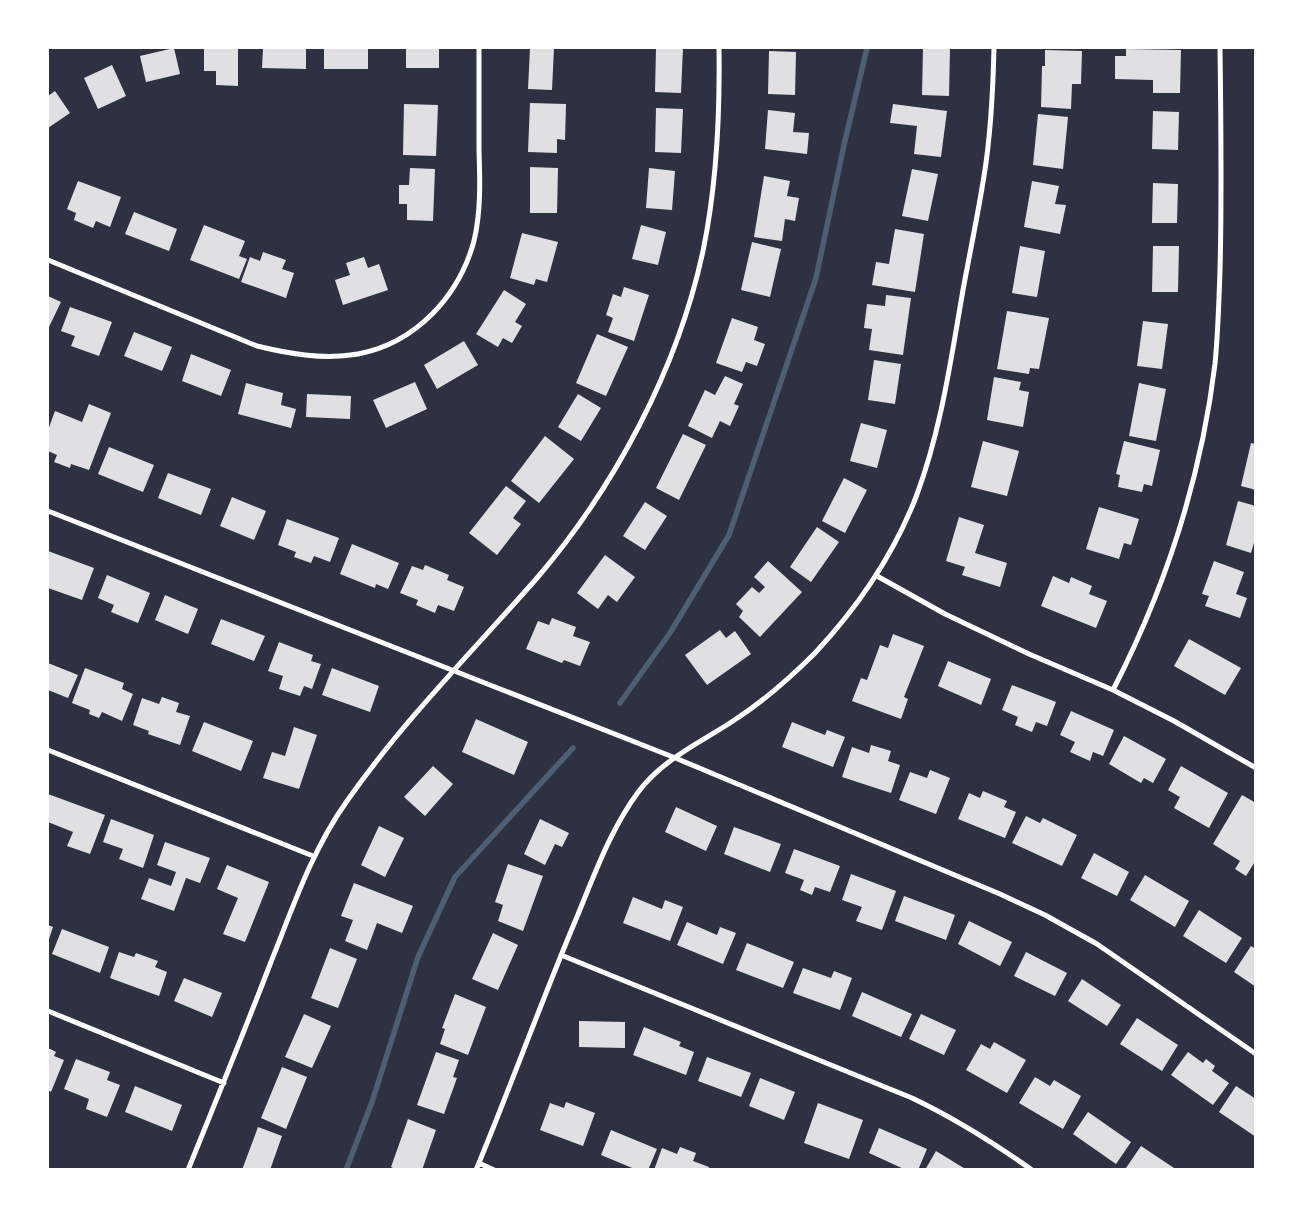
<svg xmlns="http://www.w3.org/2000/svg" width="1303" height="1217" viewBox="0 0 1303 1217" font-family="'Noto Serif',serif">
  <rect width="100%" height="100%" fill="#2d3142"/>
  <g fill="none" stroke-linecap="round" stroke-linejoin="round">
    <path stroke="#4f5d75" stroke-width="5.5" d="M620,703L670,633L729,535L816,278L844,145L867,48
      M346,1170L372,1102L418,957L455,877L573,748"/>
  </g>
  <path fill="#e0e0e3" d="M174,48L180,74L146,82L140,56Z
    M204,48H238V86L216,85V71H204Z
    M263,48H306V69L262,68Z
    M324,48H368V69H324Z
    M406,48H439V68H406Z
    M530,48H554L552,90L528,89Z
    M656,48H683L681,93L655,92Z
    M923,48H950L949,96L922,95Z
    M1126,49L1181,50L1180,93H1153V80L1115,79V56H1126Z
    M1045,50L1082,51L1081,84H1072L1071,109L1041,107L1042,66H1045Z
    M769,51L796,52L795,95L768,94Z
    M112,65L126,96L98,109L84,78Z
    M55,91L70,113L48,128V96Z
    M530,103L566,104L565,140L557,139V153L528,152Z
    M404,104L438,105L436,156L403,155Z
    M893,104L947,111L941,157L914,154L917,126L890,123Z
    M656,108L683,109L681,153L655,152Z
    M768,110L795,113L793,132L809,133L807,154L765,149Z
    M1153,111L1179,112L1178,150L1152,149Z
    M1038,114L1068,117L1063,169L1033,165Z
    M530,167L558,168L557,213H530Z
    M410,168L435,169L433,221L407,220V204H399V185H409Z
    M649,168L675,171L672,210L646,208Z
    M912,169L938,174L928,221L902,216Z
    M764,176L790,181L787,196L799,198L795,221L785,219L782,241L754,237Z
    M78,181L121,197L110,227L96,221L93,228L74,220L76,213L67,209Z
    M1032,181L1059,186L1055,204L1066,205L1060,234L1024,227Z
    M1153,183L1178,184L1177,223H1152Z
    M134,212L177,229L169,251L125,234Z
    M204,225L245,241L239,256L247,259L239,279L190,260Z
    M641,225L666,232L658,265L632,259Z
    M895,229L924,234L915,292L872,285L876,262L889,264Z
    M522,233L558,242L547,282L536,279L534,285L510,278Z
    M752,242L781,249L770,297L741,290Z
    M1020,246L1045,251L1037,297L1012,293Z
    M1153,246H1179L1178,292H1152Z
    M263,252L286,260L282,269L294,273L286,298L241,282L250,257L260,261Z
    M364,257L368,268L379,264L388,290L343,305L335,280L350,275L346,263Z
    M624,287L649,295L634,341L608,332L613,318L606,315L613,294L621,297Z
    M504,290L526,304L515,322L522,326L512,343L503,338L498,347L476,334Z
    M886,295L911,298L903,355L869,350L872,329L864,328L867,304L885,306Z
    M48,296L61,302L48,329Z
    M70,307L112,322L99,356L71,346L75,336L61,331Z
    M1007,311L1049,318L1039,369L1030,368L1029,374L997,369Z
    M732,318L758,327L754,340L765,344L757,366L746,362L742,372L716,363Z
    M1143,321L1168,324L1162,369L1137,366Z
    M134,332L172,347L162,371L124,356Z
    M597,334L628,347L606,396L576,383Z
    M464,341L478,365L437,389L424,365Z
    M191,354L231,370L221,396L182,381Z
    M874,360L901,364L895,404L868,400Z
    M725,376L743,384L734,404L739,406L730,426L720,421L712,438L688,426L705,390L715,395Z
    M994,377L1021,382L1019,390L1029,392L1023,427L987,420Z
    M415,382L427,409L386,428L373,400Z
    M246,383L283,393L281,405L296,409L291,428L238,414Z
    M1139,383L1166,389L1156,441L1129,436Z
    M307,394L351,396L350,419L306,417Z
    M578,394L601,408L581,441L558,427Z
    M89,404L111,413L89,470L71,464L70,468L54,462L57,455L48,451V430L55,411L82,422Z
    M861,423L887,430L877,468L850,461Z
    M683,434L706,445L679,500L656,488Z
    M545,436L574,459L539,503L511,481Z
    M983,441L1019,451L1007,496L971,487Z
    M1124,441L1160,450L1152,486L1144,484L1142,492L1118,487L1120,475L1116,474Z
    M1251,443L1256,444V490L1241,486Z
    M109,447L154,465L143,492L98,474Z
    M168,473L211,489L201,515L158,498Z
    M844,478L867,490L845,533L822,521Z
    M506,486L526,501L513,518L521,524L497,555L469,533Z
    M232,497L266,511L254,540L220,526Z
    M1238,501L1256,506V536L1251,553L1226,545Z
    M645,502L667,516L645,550L623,536Z
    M1099,507L1139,519L1131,545L1124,543L1119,559L1086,549Z
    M959,517L984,525L975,553L1007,563L1000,587L962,575L965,567L946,561Z
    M287,519L339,538L330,562L314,556L311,563L294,557L296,552L278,545Z
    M817,527L839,542L811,582L790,567Z
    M352,544L399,563L388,589L376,584L375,588L340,574Z
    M48,551L94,568L82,600L48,588Z
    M605,555L635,577L617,602L608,595L598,609L577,593Z
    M768,561L802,592L760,637L739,617L743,611L736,604L752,587L759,593L765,587L754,577Z
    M1214,561L1244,572L1236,594L1247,598L1240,618L1205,606L1209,596L1202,594Z
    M425,565L449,575L447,580L464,587L454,611L438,605L435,613L416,605L418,600L400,593L412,566L423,570Z
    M107,575L150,593L138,623L111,612L114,605L98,598Z
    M1053,576L1069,583L1071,577L1092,586L1089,594L1107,601L1096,628L1041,606Z
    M165,595L198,609L188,634L155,620Z
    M552,618L576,627L573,636L590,642L580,666L564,660L562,663L526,649L538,621L549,625Z
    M221,619L265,636L254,661L211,644Z
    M720,630L726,638L735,631L751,654L707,685L685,655Z
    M893,634L924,646L904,697L908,699L901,719L852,701L861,678L867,680L880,645L888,648Z
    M1189,639L1241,668L1225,695L1174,666Z
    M279,642L313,655L311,661L321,664L312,689L304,686L300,696L279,689L283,676L268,671Z
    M948,661L991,679L981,705L938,686Z
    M48,663L78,675L68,698L48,690Z
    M85,668L124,683L122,689L133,694L122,721L102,712L99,718L89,714L90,710L72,703Z
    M332,668L379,686L370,712L322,695Z
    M1012,685L1056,702L1047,726L1036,722L1032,732L1015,725L1018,717L1002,710Z
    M162,697L179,703L176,712L190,716L180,745L148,734L149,731L133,725L142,698L159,704Z
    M1071,711L1114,730L1103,756L1093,752L1090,761L1070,752L1075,742L1060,735Z
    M476,719L528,742L514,775L462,752Z
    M204,722L253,741L241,771L192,751Z
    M792,722L825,735L827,730L845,737L833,767L782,747Z
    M294,727L317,735L299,789L263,778L272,752L285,756Z
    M1124,736L1166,759L1153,783L1144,778L1141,783L1109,764Z
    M871,745L891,751L888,761L900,765L891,793L842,777L852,747L869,753Z
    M433,766L453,784L425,816L404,797Z
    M1181,766L1228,793L1209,828L1174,808L1180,797L1168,790Z
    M930,770L950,778L936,814L899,800L910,772L927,778Z
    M983,791L1007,801L1004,807L1016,812L1005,838L958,819L969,793L980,798Z
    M48,794L105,815L90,854L67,846L73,832L48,822Z
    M1242,795L1256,803V860L1246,876L1235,869L1240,861L1213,844Z
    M676,807L717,826L706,851L665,832Z
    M1026,816L1040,823L1043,818L1077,835L1062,866L1012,843Z
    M111,819L154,835L143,868L119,859L123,849L103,842Z
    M540,819L569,833L562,847L555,844L545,865L524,854Z
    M379,826L404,838L385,877L361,865Z
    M734,827L781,844L770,872L724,854Z
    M165,842L210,858L200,883L186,878L174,911L141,899L149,878L171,886L176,872L157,865Z
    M794,849L840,866L830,892L815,887L812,895L800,890L804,880L785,873Z
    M1094,853L1129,872L1117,896L1081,878Z
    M508,864L543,876L523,931L498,921L503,905L495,902Z
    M227,865L269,882L245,942L223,934L238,898L217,889Z
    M851,874L896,891L882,930L856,921L862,907L842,900Z
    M1145,875L1189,901L1175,927L1130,900Z
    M354,883L413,906L402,933L377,923L367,950L345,941L353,920L341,916Z
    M904,896L955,915L946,940L895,921Z
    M633,897L662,909L665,900L683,907L670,941L623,923Z
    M1199,910L1242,938L1226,963L1183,936Z
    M969,921L1012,942L1000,966L958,944Z
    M687,922L717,935L720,927L736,933L723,964L677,945Z
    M48,925L53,927L48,942Z
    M62,929L109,947L100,973L52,954Z
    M493,933L518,945L498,990L472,979Z
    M747,943L794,962L783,988L736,970Z
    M1251,946L1256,949V987L1234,972Z
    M330,948L357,959L338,1008L311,998Z
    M119,952L134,957L136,953L158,961L155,967L167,972L159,996L110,978Z
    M1026,952L1067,973L1055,996L1014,976Z
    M803,968L831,978L834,971L852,978L840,1010L793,993Z
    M184,978L222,993L212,1017L174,1001Z
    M1082,979L1121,1005L1107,1026L1068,1001Z
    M862,992L912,1014L901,1037L852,1016Z
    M455,994L486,1007L468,1055L440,1044L445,1029L442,1028Z
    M304,1014L331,1026L312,1068L285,1057Z
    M921,1014L956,1030L944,1055L909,1039Z
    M1137,1018L1178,1045L1162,1071L1120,1044Z
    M579,1021L625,1022V1048L579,1047Z
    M644,1027L681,1042L679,1046L694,1052L686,1075L633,1055Z
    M994,1042L1026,1060L1007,1093L966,1070L981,1044L990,1049Z
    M48,1048L56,1052L54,1056L64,1060L51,1092L48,1090Z
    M436,1052L459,1060L453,1077L457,1078L444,1114L417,1105Z
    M1188,1052L1203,1063L1206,1059L1215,1066L1212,1071L1229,1083L1213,1105L1171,1075Z
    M707,1057L751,1073L741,1097L698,1081Z
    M76,1059L110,1072L107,1080L120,1085L107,1117L86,1109L89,1099L64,1089Z
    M282,1067L307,1077L286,1129L261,1118Z
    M1035,1077L1050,1086L1054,1080L1081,1096L1063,1129L1019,1103Z
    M760,1078L795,1092L784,1120L749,1106Z
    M135,1086L182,1105L172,1131L125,1112Z
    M1236,1086L1256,1099V1137L1219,1112Z
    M566,1102L595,1113L583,1146L540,1130L550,1103L564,1108Z
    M818,1103L863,1120L849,1159L804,1143Z
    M1088,1112L1131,1142L1116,1164L1073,1134Z
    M408,1119L436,1130L422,1170H397L391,1167Z
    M258,1127L282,1136L270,1170H242Z
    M879,1128L927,1149L918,1170H906L869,1153Z
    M611,1130L657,1149L648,1170H637L601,1155Z
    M1141,1146L1177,1170H1128L1126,1168Z
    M680,1147L696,1153L693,1161L709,1167L708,1170H654L662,1148L677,1154Z
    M936,1151L967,1170H925Z"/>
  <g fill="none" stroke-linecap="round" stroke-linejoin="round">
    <path stroke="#fff" stroke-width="5" d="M48,260L257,346C290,354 324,360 358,354C416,343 459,296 474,241C481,212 480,180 479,150C479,116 479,82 479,48
      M48,511L673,757L1000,894L1045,915L1097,944L1256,1054
      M877,576L945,614L1029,654L1113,690L1174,721L1256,768
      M1113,690C1165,589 1201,478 1215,364C1218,333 1219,302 1220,270C1222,196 1221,122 1220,48
      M48,750L313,856
      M561,955L912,1098C954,1118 994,1143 1032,1170
      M48,1011L224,1083
      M479,1163L494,1170
      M188,1170C216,1101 244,1032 271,962C293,907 312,850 347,801C403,721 473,651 537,578C615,487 678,368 703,251C717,184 720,116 719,48
      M476,1170C510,1088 540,1005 574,924C593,879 609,831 639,791C664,758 702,742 736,719C765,700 791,677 815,653C858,607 893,556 916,497C941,431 951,359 963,290C970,252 978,214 984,176C991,134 993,90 994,48"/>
  </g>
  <rect width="1303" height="1217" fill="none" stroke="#ffffff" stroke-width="98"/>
</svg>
